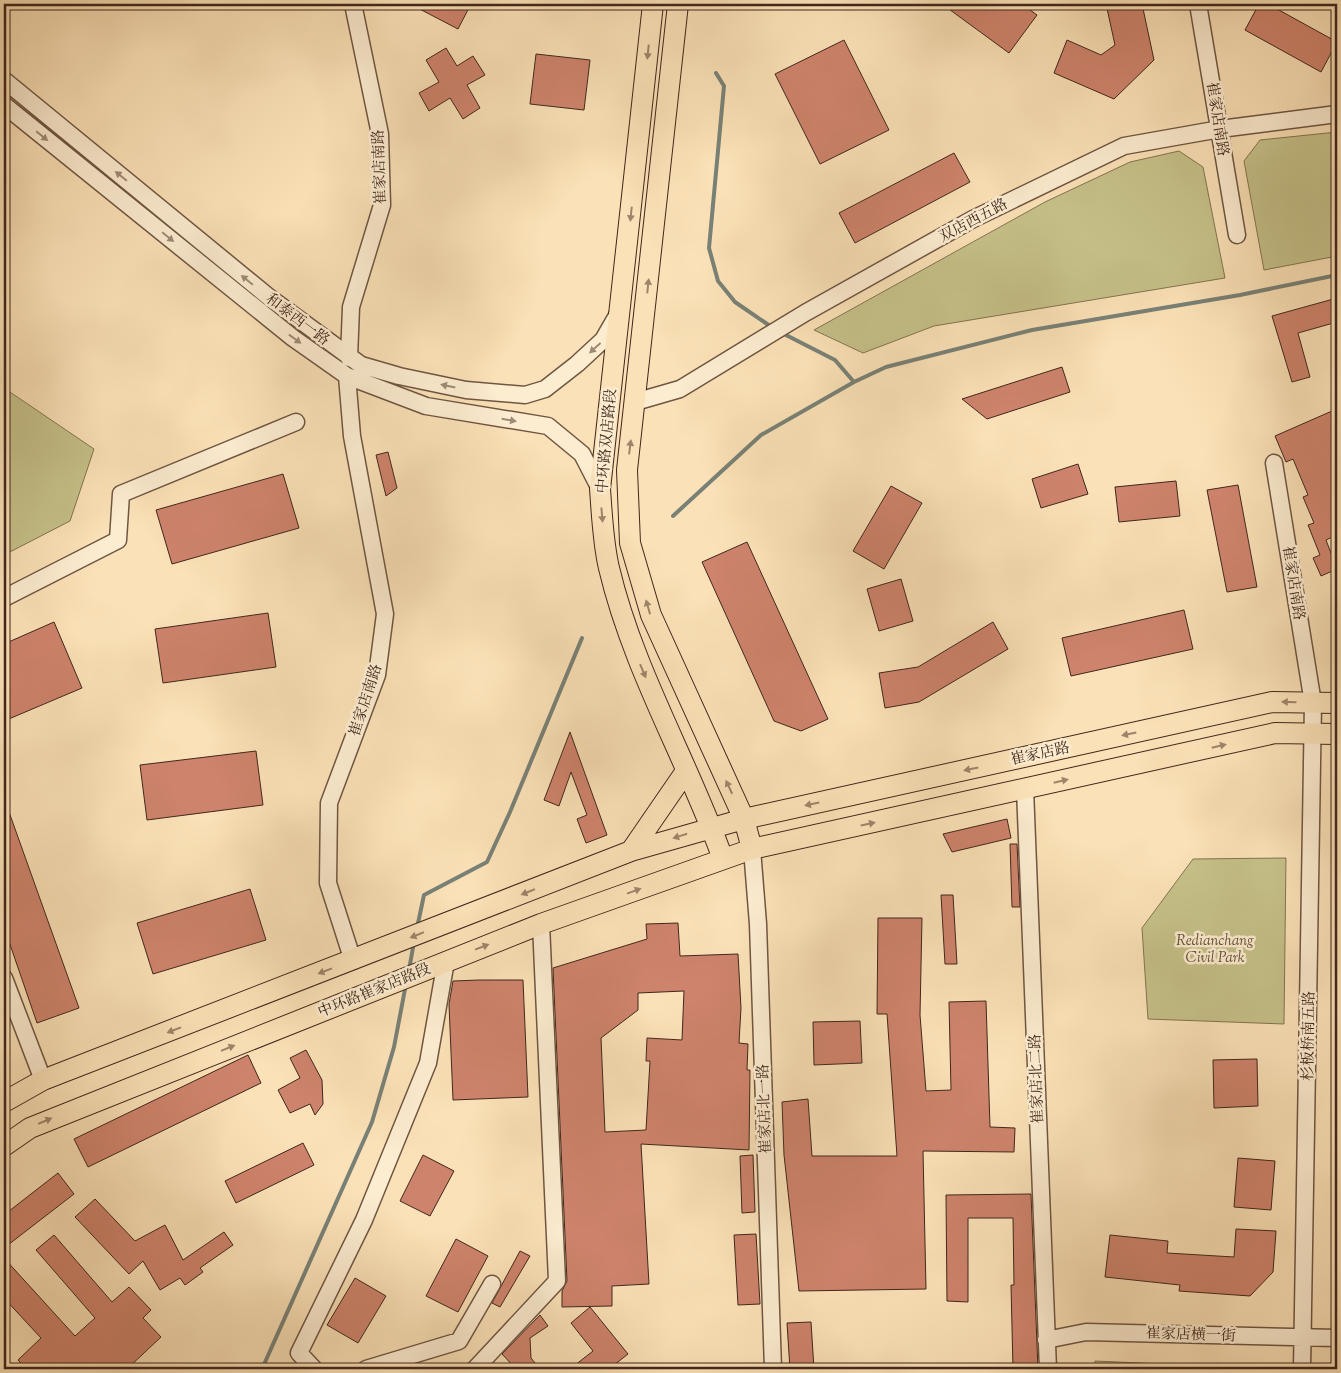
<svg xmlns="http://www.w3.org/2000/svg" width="1341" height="1373" viewBox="0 0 1341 1373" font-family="'Sorts Mill Goudy','Noto Serif SC',serif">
  <rect width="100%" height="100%" fill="#fbe1b7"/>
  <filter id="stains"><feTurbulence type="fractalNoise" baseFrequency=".004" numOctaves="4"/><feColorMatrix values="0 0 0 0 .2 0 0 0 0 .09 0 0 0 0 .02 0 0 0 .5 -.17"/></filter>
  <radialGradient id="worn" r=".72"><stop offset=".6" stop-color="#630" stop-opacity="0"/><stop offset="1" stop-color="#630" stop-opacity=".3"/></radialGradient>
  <path fill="#c6c189" stroke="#837452" d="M1337,132V256L1264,270L1244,161L1260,140Z
    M1179,151L1203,167L1225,278L934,326L863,353L814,330L1045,202L1130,162Z
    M4,388L94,449L70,521L4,555Z
    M1286,858L1284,1024L1148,1019L1142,928L1193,859Z
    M1095,1361L1254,1368V1369H1095Z"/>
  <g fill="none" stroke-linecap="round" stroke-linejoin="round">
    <path stroke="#798176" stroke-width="4" d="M716,73L724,86L709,248L718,281L735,302L773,328
      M782,333L835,360L854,382
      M673,516L761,435L854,382L886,367L1032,330L1240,295L1337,275
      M417,928L424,895L487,862L510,812L582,638
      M409,970L414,942
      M262,1369L372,1122L394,1047L406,984"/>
  </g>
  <path fill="#ce836c" stroke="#40271c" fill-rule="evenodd" d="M410,4H471L458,29Z
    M942,4H1022L1037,15L1009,53Z
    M1106,4H1142L1154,60L1114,99L1054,73L1067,40L1101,55L1115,45Z
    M1259,4H1268L1337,42L1321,72L1245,30Z
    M844,40L889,130L820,164L775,74Z
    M446,48L457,66L473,56L485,75L467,85L480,108L463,119L450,98L429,111L419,93L439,82L426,60Z
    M536,54L590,60L584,110L530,104Z
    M954,153L970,182L855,243L839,213Z
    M1337,298V322L1298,333L1310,377L1292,382L1272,316Z
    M1062,367L1070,392L987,419L962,399Z
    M1332,411L1337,424V535L1326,540L1337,569L1321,576L1313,558L1320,555L1308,525L1314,523L1303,497L1308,495L1293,459L1286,462L1275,436Z
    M388,452L397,488L386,496L376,455Z
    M1078,464L1088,494L1041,508L1032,479Z
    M283,474L299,528L172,564L156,510Z
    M1176,481L1180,516L1119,522L1115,487Z
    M1238,485L1257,587L1227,592L1207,490Z
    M891,486L922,503L884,569L853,551Z
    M747,542L828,719L801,731L774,721L702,562Z
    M901,579L913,621L879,631L867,589Z
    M1184,610L1193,649L1071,676L1062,638Z
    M268,613L276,667L163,683L155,629Z
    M54,622L82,688L4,721V644Z
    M993,622L1008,649L919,702L885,708L879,673L918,667Z
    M570,732L607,835L586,843L577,819L587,815L571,772L559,806L544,800Z
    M256,751L263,805L147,820L140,765Z
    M4,798L79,1008L37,1023L4,927Z
    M1007,819L1011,838L952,852L943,834Z
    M1010,844H1017L1020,907H1012Z
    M250,889L266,940L153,974L137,923Z
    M941,895H953L957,964H945Z
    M878,918H922L920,1015L926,1091L951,1090L949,1002L986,1001L990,1127L1015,1128L1014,1152L923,1151L926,1289L799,1291L784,1155L782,1102L808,1099L812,1156H897L887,1014H877Z
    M678,923L680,956L738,954L741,1008L739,1043L748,1044L747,1070H750L749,1150L641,1144L649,1284L612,1286V1306L562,1307V1291L567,1281L553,968L647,939L646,924ZM684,991L682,1040L647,1038L646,1061H650L646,1130L605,1132L601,1038L638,1010V993Z
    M479,980H523L528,1097L453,1100L449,1004L453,981Z
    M860,1021L862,1063L814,1065L813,1022Z
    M306,1050L322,1080L323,1104L315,1115L310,1104L290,1113L278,1090L300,1078L290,1058Z
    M248,1055L261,1083L88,1167L74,1139Z
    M1257,1059L1258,1106L1214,1108L1213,1060Z
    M303,1143L314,1165L236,1203L225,1181Z
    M423,1155L454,1171L430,1216L400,1201Z
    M753,1155L755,1212L742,1213L740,1156Z
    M1238,1158L1275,1161L1271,1210L1234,1207Z
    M58,1173L74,1194L4,1248V1215Z
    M1031,1194L1038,1369H1013L1011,1285H1014L1013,1218H968V1302L947,1301L946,1195Z
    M95,1199L135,1241L165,1225L183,1260L224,1232L233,1245L200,1268L203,1272L185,1285L180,1278L160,1290L143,1261L129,1274L75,1217Z
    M1236,1229L1276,1231L1273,1272L1250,1296L1179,1291L1180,1285L1105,1277L1110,1235L1168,1241L1167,1253L1234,1257Z
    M756,1234L760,1304L738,1305L734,1235Z
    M54,1235L112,1302L129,1287L151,1310L143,1318L161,1337L127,1369H26L18,1360L41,1338L4,1298V1258L75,1336L95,1318L36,1250Z
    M456,1239L488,1256L458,1312L426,1296Z
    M520,1251L530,1256L500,1307L492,1303Z
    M355,1278L386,1296L358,1343L327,1325Z
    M590,1307L628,1354L609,1369H570L593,1351L571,1323Z
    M540,1315L548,1326L530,1338L531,1358L540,1369H516L502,1354Z
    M811,1322L814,1369H790L787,1323Z"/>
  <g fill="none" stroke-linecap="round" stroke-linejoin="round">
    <g stroke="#6f5643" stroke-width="19">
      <path id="minor" d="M1198,4L1237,235
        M4,80L270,298L361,365L399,376L466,390L525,395L545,389L577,364L603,340L618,314
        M4,105L293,338L347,376L426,406L548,426L582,454L600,489
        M349,358L351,307L382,205L380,134L353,4
        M347,376L352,436L385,614L377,675L329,803L328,883L353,961
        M635,402L680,389L805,313L973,219L1124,146L1220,129L1337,114
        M1274,463L1313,703L1302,1369
        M4,598L118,540L121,494L296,422
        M1025,789L1048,1369
        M752,849L758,924L773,1369
        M4,978L43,1080
        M1046,1340L1086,1332L1337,1338
        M314,1369L299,1353L364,1220L428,1063L446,961
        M366,1369L459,1341L492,1284
        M475,1369L557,1281L541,924"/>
    </g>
    <g stroke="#40271c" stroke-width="22">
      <path id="major" d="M653,4L600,489C602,515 603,543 609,568C633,670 688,761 723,859
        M678,4L627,470L630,543L651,615L744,819L752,849
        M631,851L686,771
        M4,1102L43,1080L631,851L744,819L1272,702L1337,703
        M4,1146L30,1128L541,924L752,849L1275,733L1337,734"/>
    </g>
    <use href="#minor" stroke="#fcecd0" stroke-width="16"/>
    <use href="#major" stroke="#fbe1b7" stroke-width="20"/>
  </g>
  <defs><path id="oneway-solid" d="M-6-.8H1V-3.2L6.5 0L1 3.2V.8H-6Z" transform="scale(1.25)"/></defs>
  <g fill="#9e846a">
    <use href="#oneway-solid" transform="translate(648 52) rotate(96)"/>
    <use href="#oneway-solid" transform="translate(631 214) rotate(96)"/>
    <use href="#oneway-solid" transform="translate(648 286) rotate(-84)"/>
    <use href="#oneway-solid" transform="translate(630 447) rotate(-83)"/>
    <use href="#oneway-solid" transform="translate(602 515) rotate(85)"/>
    <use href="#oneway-solid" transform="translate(648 607) rotate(-106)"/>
    <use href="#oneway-solid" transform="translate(643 671) rotate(67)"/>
    <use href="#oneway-solid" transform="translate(1289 702) rotate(-179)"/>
    <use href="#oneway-solid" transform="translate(1129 734) rotate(168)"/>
    <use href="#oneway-solid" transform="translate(1219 746) rotate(-13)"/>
    <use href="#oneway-solid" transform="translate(971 769) rotate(168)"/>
    <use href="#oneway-solid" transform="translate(1061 781) rotate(-13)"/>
    <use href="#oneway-solid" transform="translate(729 787) rotate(-115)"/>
    <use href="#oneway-solid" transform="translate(812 804) rotate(168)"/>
    <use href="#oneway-solid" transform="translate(868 824) rotate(-12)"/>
    <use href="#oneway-solid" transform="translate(680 836) rotate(163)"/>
    <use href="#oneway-solid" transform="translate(634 891) rotate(-20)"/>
    <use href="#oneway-solid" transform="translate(528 892) rotate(158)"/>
    <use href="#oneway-solid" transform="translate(417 935) rotate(158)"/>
    <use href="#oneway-solid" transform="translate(482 947) rotate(-21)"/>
    <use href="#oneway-solid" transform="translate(325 971) rotate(159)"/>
    <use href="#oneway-solid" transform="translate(174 1030) rotate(159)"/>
    <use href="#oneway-solid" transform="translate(228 1048) rotate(-22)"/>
    <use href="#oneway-solid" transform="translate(45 1121) rotate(-23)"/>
  </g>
  <g fill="#9e8a76">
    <use href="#oneway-solid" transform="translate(42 136) rotate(39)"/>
    <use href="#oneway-solid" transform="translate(121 176) rotate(-141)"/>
    <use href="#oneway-solid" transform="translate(168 237) rotate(39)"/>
    <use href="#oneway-solid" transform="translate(247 280) rotate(-141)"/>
    <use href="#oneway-solid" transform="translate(295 339) rotate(36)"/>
    <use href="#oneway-solid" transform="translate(595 348) rotate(138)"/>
    <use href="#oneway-solid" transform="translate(448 386) rotate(-168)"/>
    <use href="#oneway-solid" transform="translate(509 420) rotate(10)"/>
  </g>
  <g text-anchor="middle" stroke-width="5" stroke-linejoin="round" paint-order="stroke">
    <g font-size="15" fill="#40271c" stroke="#fcecd0">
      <text transform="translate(1218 119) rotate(81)" y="5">崔家店南路</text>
      <text transform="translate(379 167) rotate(-92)" y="5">崔家店南路</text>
      <text transform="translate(973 220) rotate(-28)" y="5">双店西五路</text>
      <text transform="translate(298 319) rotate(37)" y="5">和泰西一路</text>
      <text transform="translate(606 441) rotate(-85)" y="5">中环路双店路段</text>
      <text transform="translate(1294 583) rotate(81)" y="5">崔家店南路</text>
      <text transform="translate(365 700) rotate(-72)" y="5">崔家店南路</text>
      <text transform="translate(1040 753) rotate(-12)" y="5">崔家店路</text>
      <text transform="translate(374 990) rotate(-22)" y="5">中环路崔家店路段</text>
      <text transform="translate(1308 1036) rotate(-89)" y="5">杉板桥南五路</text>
      <text transform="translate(1036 1079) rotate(-92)" y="5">崔家店北二路</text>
      <text transform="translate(764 1109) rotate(-92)" y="5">崔家店北一路</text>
      <text transform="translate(1191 1334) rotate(2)" y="5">崔家店横一街</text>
    </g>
    <g font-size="15" font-style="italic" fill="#624e37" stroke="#fcecd0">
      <text x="1215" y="945">Redianchang<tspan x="1215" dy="17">Civil Park</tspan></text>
    </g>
  </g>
  <rect width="1341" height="1373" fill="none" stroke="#fbe1b7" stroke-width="20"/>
  <rect x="5" y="5" width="1331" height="1363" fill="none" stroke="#40271c" stroke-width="2.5"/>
  <rect x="10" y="10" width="1321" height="1353" fill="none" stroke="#40271c"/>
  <rect width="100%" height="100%" filter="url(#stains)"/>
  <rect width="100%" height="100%" fill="url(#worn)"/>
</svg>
